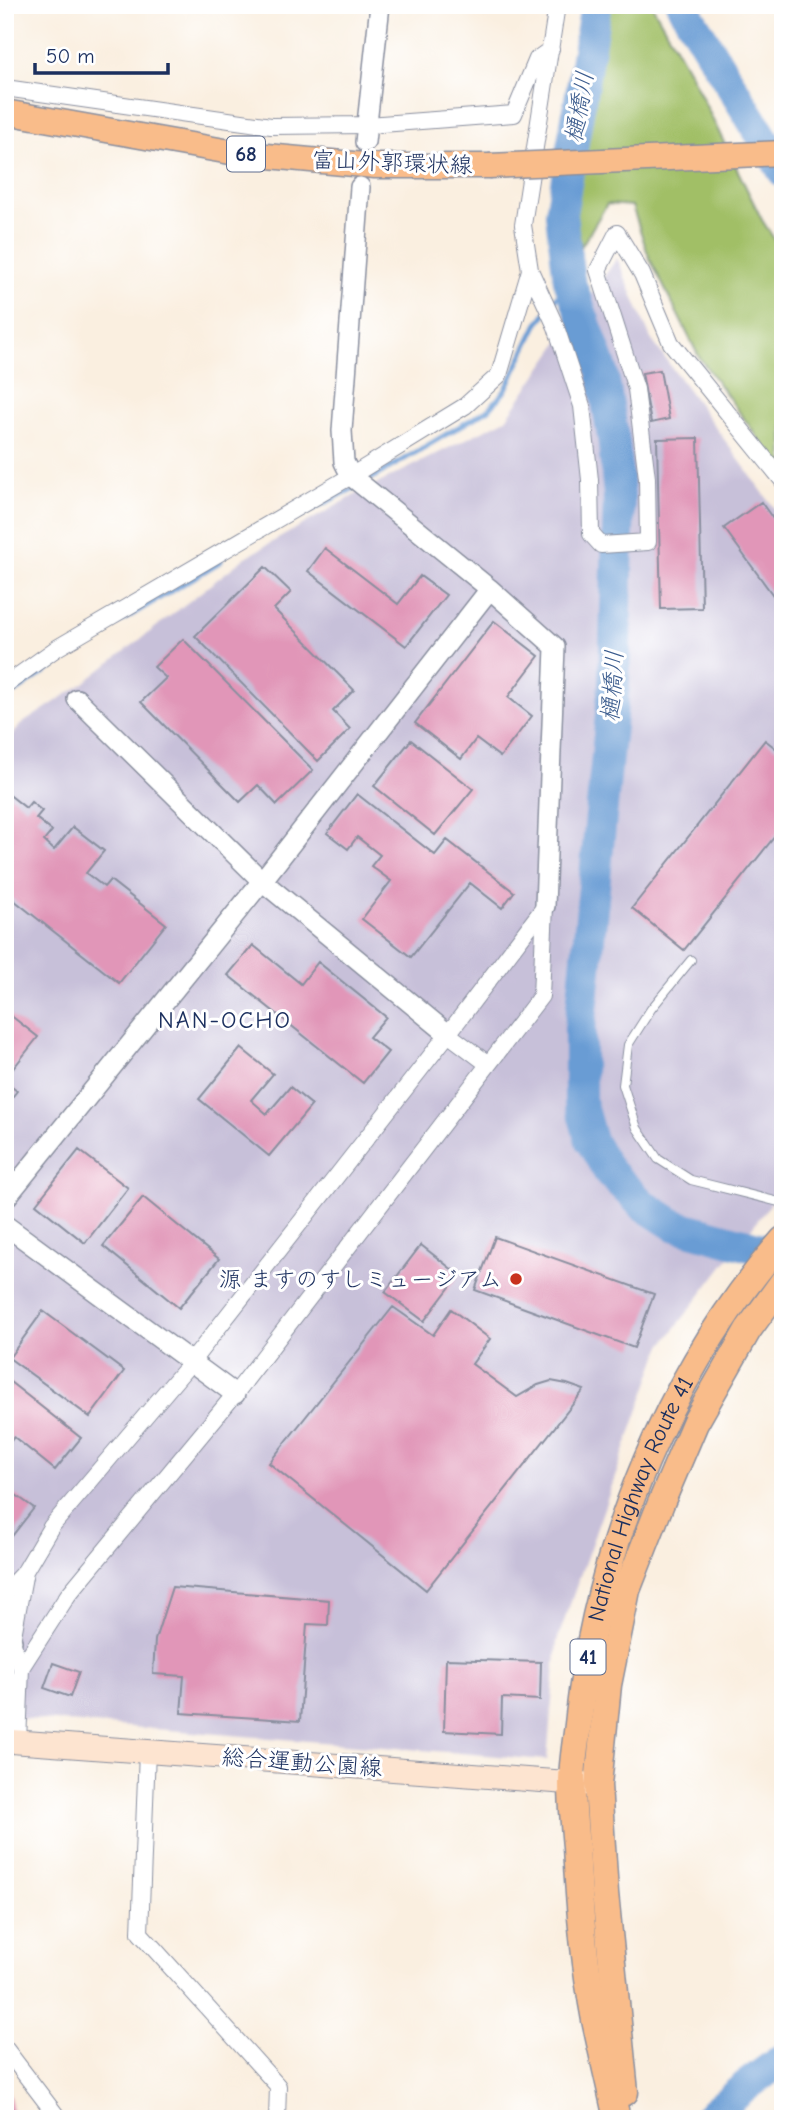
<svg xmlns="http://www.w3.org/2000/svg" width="788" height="2124" viewBox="0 0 788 2124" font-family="'Comic Neue','Klee One',sans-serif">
  <rect width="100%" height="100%" fill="#fff"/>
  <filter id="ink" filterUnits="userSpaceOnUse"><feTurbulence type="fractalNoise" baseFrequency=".0143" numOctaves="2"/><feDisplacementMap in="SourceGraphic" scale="14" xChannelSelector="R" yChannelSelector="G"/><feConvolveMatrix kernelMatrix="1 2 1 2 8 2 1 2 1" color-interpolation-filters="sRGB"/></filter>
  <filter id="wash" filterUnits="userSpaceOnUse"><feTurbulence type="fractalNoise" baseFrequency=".00686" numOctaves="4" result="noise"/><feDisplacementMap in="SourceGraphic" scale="28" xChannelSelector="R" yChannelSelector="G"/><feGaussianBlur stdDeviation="1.57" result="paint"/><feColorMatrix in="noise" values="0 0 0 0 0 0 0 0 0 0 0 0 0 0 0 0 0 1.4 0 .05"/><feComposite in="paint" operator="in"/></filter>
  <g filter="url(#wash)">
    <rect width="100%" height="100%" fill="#faefe0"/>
    <path fill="#c7c0d9" d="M617,258L651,339L783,520V1187L661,1347L557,1641L547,1760L5,1717V745L20,725L84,683L246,557L355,495L506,419Z"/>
    <path fill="#a1bf66" stroke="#5e7762" stroke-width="2" d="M607,5H652L690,73L762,220L783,253V472L699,357L649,257L632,206L607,204L581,247L574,210Z"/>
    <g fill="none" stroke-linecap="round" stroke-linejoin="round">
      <path stroke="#699cd4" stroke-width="5" d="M364,483L489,409L505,391L537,325L569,280
        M299,516L356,487
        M5,699L111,627L221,561"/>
      <path stroke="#699cd4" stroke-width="32" d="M596,5L561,214L569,280L602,370L614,443L619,495L614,685L580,1029V1102L591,1141L609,1172L643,1205L674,1225L783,1255
        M682,5L783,171
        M707,2119L746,2086L783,2059"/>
    </g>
    <g id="blocks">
      <path fill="#e196b8" d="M660,370L669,419L651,423L642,373Z
        M698,438L702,608L661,609L657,439Z
        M761,502L783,533V609L724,528Z
        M325,548L398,604L420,576L446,595L406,646L308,571Z
        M265,567L291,592L274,609L354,690L333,711L350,729L318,761L195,636Z
        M494,621L539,656L508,697L532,716L500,757L476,739L461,759L415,723Z
        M183,639L313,770L277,805L258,785L240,802L141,702L166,678L154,667Z
        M411,740L473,789L435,835L374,786Z
        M765,740L783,754V826L684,950L632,908Z
        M7,793L26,808L31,802L42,811L36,818L52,831L44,841L54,850L73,827L104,851L86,873L104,887L110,880L166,924L119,983L5,893V795Z
        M357,794L435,855L447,840L514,892L502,908L470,883L411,957L362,919L391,881L371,866L380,855L357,837L348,849L327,833Z
        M253,945L301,984L318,962L386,1017L369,1037L388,1052L363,1083L228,975Z
        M5,1011L38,1037L8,1075L5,1073Z
        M241,1048L273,1074L251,1100L267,1114L290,1087L312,1105L269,1156L199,1099Z
        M5,1082L17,1091L5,1106Z
        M79,1150L128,1188L85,1243L36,1204Z
        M143,1197L219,1259L179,1308L103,1246Z
        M495,1237L654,1294L634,1348L475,1290Z
        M421,1245L459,1275L424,1321L385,1292Z
        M393,1307L433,1335L451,1309L490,1339L472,1364L517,1397L538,1385L551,1381L567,1384L584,1390L426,1590L269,1463Z
        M43,1311L124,1371L90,1417L9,1358Z
        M5,1378L81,1438L55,1470L14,1437L7,1446L5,1445Z
        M16,1495L34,1508L5,1545V1509Z
        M172,1587L329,1600L328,1625L307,1624L300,1721L181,1713L184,1676L153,1674L155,1640Z
        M446,1659L541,1662L540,1700L502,1698L501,1734L444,1731Z
        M53,1663L79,1672L70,1697L44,1688Z
        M5,2084L8,2087L13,2111L7,2119H5Z"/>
    </g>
  </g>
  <g filter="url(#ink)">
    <use href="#blocks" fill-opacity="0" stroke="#8a8f9f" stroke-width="2"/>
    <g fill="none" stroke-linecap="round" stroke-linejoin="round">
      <g stroke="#8a8f9f" stroke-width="10">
        <path id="service" d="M691,960L651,1009L628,1045L623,1085L637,1128L658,1159L691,1180L783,1203"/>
      </g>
      <g stroke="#8a8f9f" stroke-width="18">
        <path id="minor" d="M557,5L523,225L530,270L556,327L582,406L590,480L591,534L601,545L648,542L647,478L636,389L598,270L617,233L642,274L671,343L783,481
          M5,88L271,126L368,125L514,114L537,59L551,49
          M5,685L57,648L351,476L465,406L499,375L530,270
          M448,1034L488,1064
          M5,1592L25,1571
          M21,1668L68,1595L235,1394L541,996L545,906
          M18,1742L21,1668L12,1641L25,1571L51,1527L192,1361L448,1034L545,906
          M147,1751L140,1933L278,2086L277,2119
          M5,2048L59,2119"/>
      </g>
      <g stroke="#8a8f9f" stroke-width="22">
        <path id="tertiary" d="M365,142L380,5
          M360,187L342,431L344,462L351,476L490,589L555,647L545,906
          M77,699L262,881L448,1034
          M5,1199L262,881L490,589
          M5,1225L235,1394
          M5,1634L12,1641"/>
      </g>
      <g stroke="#8a8f9f" stroke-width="25">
        <path id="secondary" d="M5,1741L588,1784"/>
      </g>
      <g stroke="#8a8f9f" stroke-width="27">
        <path id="primary" d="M5,112L236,153L375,166H489"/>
      </g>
      <g stroke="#8a8f9f" stroke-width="29">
        <g id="trunk">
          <path d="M625,2092L605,1893L598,1785L608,1685L627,1590L661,1503L695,1423L748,1330L783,1282"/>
          <path id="s1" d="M617,2119C610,2086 602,2053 595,2020C584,1963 579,1905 576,1847C574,1826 572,1804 572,1783C572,1761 577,1737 579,1715C599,1543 669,1371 783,1240"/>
        </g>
      </g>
      <use href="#service" stroke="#fff" stroke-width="8"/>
      <use href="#minor" stroke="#fff" stroke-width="16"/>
      <use href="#tertiary" stroke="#fff" stroke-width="19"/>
      <use href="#secondary" stroke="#fde4d0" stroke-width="23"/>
      <use href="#primary" stroke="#f9bc8a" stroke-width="24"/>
      <use href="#trunk" stroke="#f9bc8a" stroke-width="26"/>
      <g stroke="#8a8f9f" stroke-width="27" stroke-linecap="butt">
        <path id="primary-bridge" d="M489,166L783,153"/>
      </g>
      <use href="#primary-bridge" stroke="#f9bc8a" stroke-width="24"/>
    </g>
  </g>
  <circle fill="#c8321e" stroke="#fff" stroke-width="2.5" cx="516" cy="1279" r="7"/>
  <g text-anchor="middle" stroke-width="6" stroke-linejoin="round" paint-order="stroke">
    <g fill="#fff" stroke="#5f6d8e" stroke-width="2">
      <rect x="227" y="136.5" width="38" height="35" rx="5"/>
      <rect x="570.5" y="1639.5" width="35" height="35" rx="5"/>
    </g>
    <g font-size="21" font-weight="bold" fill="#1b2f5e">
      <text x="246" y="161">68</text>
      <text x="588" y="1664">41</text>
    </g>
    <g font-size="23" fill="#1b2f5e" stroke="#fff">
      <text transform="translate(392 162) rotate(2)" y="8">富山外郭環状線</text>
      <text dy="8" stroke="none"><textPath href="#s1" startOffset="634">National Highway Route 41</textPath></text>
      <text transform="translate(302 1762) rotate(4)" y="8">総合運動公園線</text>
    </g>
    <g font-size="23" fill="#1b2f5e" stroke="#fff" text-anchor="end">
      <text x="502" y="1287">源 ますのすしミュージアム</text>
    </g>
    <g font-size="24" font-style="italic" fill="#3a5b8d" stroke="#fff">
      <text transform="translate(579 107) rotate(-80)" y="8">樋橋川</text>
      <text transform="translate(612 686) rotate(-86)" y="8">樋橋川</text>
    </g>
    <g font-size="24" letter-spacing="2" fill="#1b2f5e" stroke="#fff">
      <text x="225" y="1028">NAN-OCHO</text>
    </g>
  </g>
  <rect width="788" height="2124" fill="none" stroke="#fff" stroke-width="28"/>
  <path d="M35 63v10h133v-10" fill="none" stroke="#1b2f5e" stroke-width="3.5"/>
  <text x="46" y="63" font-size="21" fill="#1b2f5e" stroke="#ffffff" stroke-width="5" paint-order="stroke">50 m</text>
</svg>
